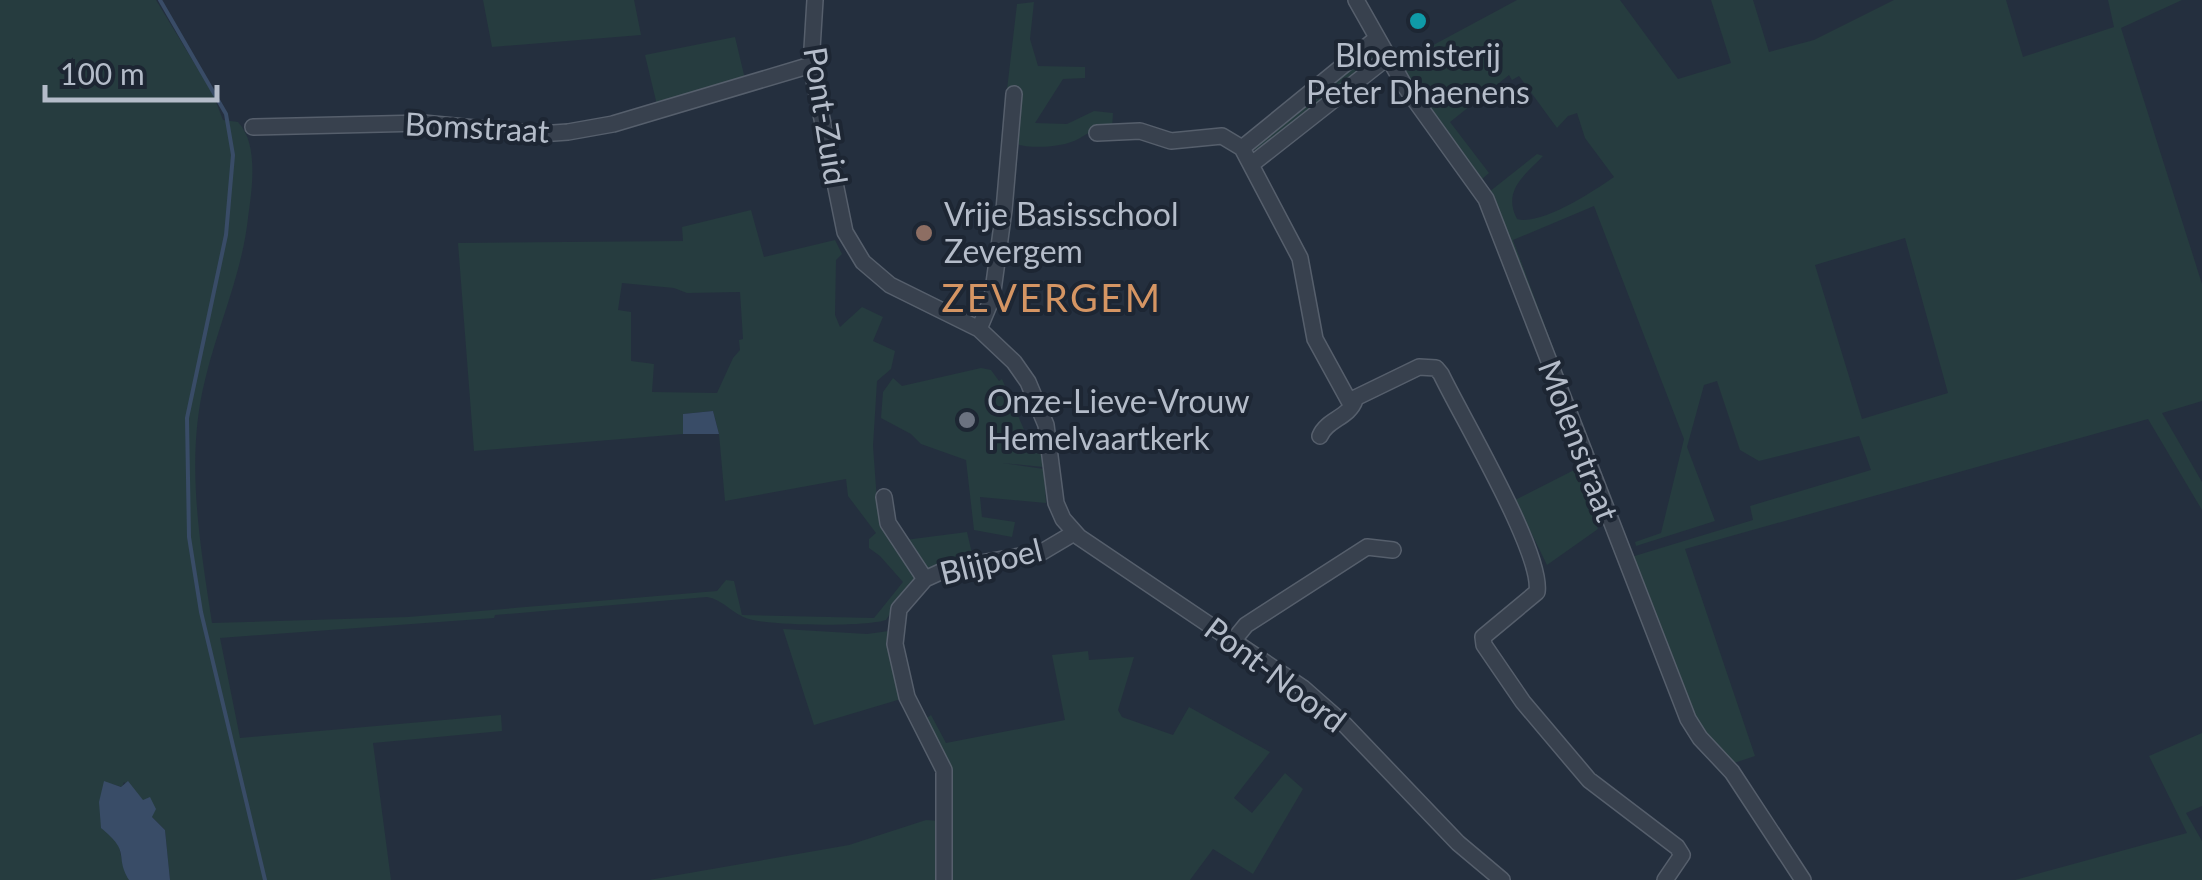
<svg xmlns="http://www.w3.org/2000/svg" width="2202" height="880" viewBox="0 0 2202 880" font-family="Lato,sans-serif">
  <rect width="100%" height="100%" fill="#242f3e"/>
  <path fill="#263c3f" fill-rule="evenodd" d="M0,0H156L213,94L223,120L238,122C259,144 252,189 248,218C242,274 218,325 205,380C185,460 200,543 212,623L408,617L717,591L726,580L734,581L742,615L874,618L903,582L880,556L869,548V539L876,533L848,496L846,479L725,501L719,434L713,411L683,414V434L474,451L458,243L683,241L682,227L751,210L764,257L835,240L842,254L836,260L835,315L840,327L862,307L883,317L873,341L895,351L891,369L877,381L873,446L877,501L890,500L895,526L905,540L967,532L973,558L928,571L911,582L886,620C865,627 770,626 749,619C732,614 724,600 707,597L495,615L494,618L220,638L240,738L501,715L502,731L373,743L391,880H170L165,830L152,817L153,812L124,782L122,787L112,784C115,808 118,862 129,880H0ZM622,283L674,288L687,293L740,292L743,339L739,340L740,350L733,358L717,393L652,392L654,364L631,361V312L618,310Z
    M483,0H634L641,35L492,47Z
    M1517,0H1620L1678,79L1731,63L1711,0H1753L1769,52L1814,40L1894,0H2006L2023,57L2114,27L2108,0H2182L2121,28L2202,284V401L2162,413L2202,482V510L2148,419L1685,549L1755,756L1731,764L1695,729L1628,558L1753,520L1750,506L1871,470L1859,436L1759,461L1740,450L1717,381L1704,385L1687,447L1715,521L1636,546L1635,542L1661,533L1684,439L1594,206L1513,240L1625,540L1489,192L1537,154L1543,156C1525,175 1502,190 1517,219C1541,226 1594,191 1614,177L1585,138L1577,113L1568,116L1557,128L1519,76L1512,80L1509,75L1450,122L1489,173L1481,180L1398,64ZM1905,238L1948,393L1862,419L1815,265Z
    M1034,2L1030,39L1038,66L1085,67V78L1063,79L1035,123L1067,124L1094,111L1113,113L1112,129C1088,129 1093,132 1074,141C1060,147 1031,149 1016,144L1015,125L1003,124L1017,4Z
    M735,37L745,79L657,105L645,55Z
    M1371,51L1375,61L1256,152L1253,147Z
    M981,368L991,370L999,381L1002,379L1032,448L1042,451L1043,467L1002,463L1044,469L1046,503L980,497L982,517L1015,522L1012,537L974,530L966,460L921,444L911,434L881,418L883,392L893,378L902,386Z
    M1576,469L1598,529L1547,565L1515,500Z
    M783,629L867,634L889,631L901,699L814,725Z
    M1088,651L1089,660L1134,657L1118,710L1122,717L1173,735L1189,707L1270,752L1234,798L1252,813L1285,773L1303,789L1253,874L1213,849L1190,880H948L949,795L924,720L931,715L946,743L1065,720L1052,655Z
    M2202,733V806L2186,813L2202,841V880H2015L2187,833L2149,756Z
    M926,820L940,821L939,880H649L849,845Z"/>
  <path fill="#394c67" d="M713,411L719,434H683V414Z
    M104,781L121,787L128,781L143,800L150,797L156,809L152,817L165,830L170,880H129C114,855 132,853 101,828L99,802Z"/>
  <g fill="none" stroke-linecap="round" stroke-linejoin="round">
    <path stroke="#394c67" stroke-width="4" d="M160,0L226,114L233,155L226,235L187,418L189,537L201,612L265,880"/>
    <g stroke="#565f6c" stroke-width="18">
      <path id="minor" d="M815,0L811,65L845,232L863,262L890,285L979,329L1014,362L1028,382L1046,425L1056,503L1063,519L1079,537L1303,688L1345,725L1458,843L1502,880
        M1356,0L1404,85L1486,199L1688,719L1700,738L1732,772L1803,880
        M253,127L423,123L539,134L568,132L613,124L811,65
        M1097,133L1140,131L1171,141L1222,136L1242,148L1300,258L1315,339L1349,401L1419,367L1436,368L1441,374C1462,418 1543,553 1537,592L1483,637L1484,645L1523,702L1589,780L1677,847L1682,855L1665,880
        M1242,148L1377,38
        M1252,164L1388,57
        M979,329L992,298L1004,210L1014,94
        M1320,436C1327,419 1349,418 1355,400
        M884,497L888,523L925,579
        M1233,641L1246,625L1367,547L1393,550
        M944,880V770L907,697L895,644L899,609L925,579L947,569L1042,552L1074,533"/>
    </g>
    <use href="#minor" stroke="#38414e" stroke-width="15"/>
  </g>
  <circle fill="#0f9aa8" stroke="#1d2633" stroke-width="4" cx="1418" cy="21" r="10"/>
  <circle fill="#8d6e63" stroke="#1d2633" stroke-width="4" cx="924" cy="233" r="10"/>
  <circle fill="#6b7280" stroke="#1d2633" stroke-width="4" cx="967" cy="420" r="10"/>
  <g text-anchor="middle" stroke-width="8" stroke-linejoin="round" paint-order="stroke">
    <g font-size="32" fill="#b4bcc9" stroke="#1d2633" text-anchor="start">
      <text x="1418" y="67" text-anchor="middle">Bloemisterij<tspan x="1418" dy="37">Peter Dhaenens</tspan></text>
      <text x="944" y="226">Vrije Basisschool<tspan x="944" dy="37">Zevergem</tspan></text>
      <text x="987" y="413">Onze-Lieve-Vrouw<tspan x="987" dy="37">Hemelvaartkerk</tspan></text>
    </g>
    <g font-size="32" fill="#b4bcc9" stroke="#1d2633">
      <text transform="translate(825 116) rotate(81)" y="11">Pont-Zuid</text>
      <text transform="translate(477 128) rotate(3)" y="11">Bomstraat</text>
      <text transform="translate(1578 441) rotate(69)" y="11">Molenstraat</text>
      <text transform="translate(991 562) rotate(-14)" y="11">Blijpoel</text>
      <text transform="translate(1275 675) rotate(37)" y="11">Pont-Noord</text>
    </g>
    <g font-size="38" letter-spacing="2.5" fill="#d59563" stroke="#1d2633">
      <text x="1052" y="312">ZEVERGEM</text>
    </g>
  </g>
  <path d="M45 85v15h172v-15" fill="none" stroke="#b4bcc9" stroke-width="5"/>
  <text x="60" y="85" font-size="30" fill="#b4bcc9" stroke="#1d2633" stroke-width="8" paint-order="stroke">100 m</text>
</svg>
